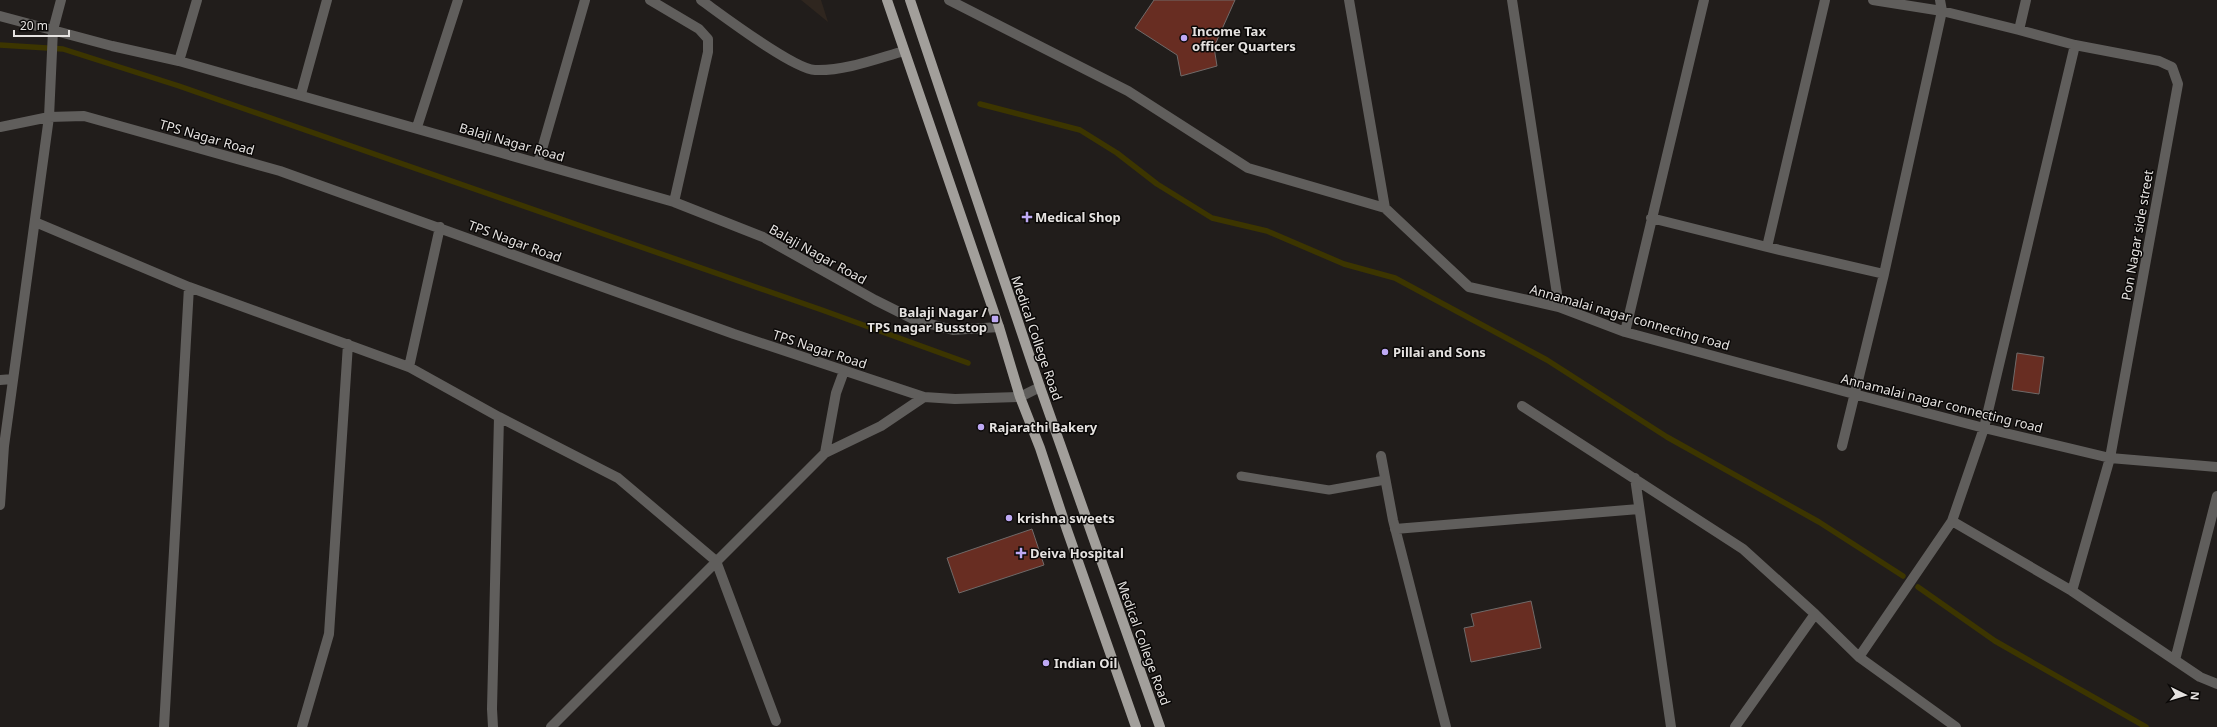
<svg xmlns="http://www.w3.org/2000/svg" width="2217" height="727" viewBox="0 0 2217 727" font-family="'Noto Sans',sans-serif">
  <rect width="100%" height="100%" fill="#211d1b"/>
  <path fill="#2f261f" d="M801,0H821L828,22Z"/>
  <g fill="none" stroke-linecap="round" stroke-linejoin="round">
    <path stroke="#3c3500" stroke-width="5.5" d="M0,45L63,49L179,86L822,310L968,363
      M980,104L1080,130L1117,153L1157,184L1212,218L1267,231L1344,264L1395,278L1547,360L1667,437L1819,522L1903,576
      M1918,587L1995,641L2146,727"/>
  </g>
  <path fill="#682d22" stroke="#706a69" d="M1154,0H1235L1214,47L1217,66L1181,76L1177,55L1135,28Z
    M2017,353L2044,357L2039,394L2012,390Z
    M1032,529L1044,565L959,593L947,558Z
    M1531,601L1541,648L1471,662L1464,628L1474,626L1471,614Z"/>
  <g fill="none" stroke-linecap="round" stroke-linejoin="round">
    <path stroke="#605e5c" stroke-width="9" d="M1241,476L1329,490L1385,480"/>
    <path stroke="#605e5c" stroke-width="10" d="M650,0L699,29L708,39V52L674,202
      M701,0C722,15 793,69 815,70C845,71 876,59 904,51
      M949,0L1128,91L1248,168L1385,208L1469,287L1559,307L1625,332L1854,394L1984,428L2110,458L2072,591
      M1349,0L1385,208
      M1512,0L1559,307
      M1825,0L1767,247L1884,274
      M1873,0L1942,11L2019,30L2026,0
      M0,16L112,46L179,61L674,202L763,237L875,300L915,320L953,330L999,327
      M2019,30L2075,45L2159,61L2172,67L2178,84L2110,458L2217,467
      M179,61L197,0
      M301,94L327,0
      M0,127L49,117L84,116L280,171L734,334L924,397L955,399L1020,397L1040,387
      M417,127L458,0
      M538,163L585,0
      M1651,218L1767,247
      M35,222L189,287L409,367L499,417L618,478L716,561L776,721
      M1625,332L1704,0
      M409,367L440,227
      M844,371L836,393L825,453L881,426L924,397
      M0,380L13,379
      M1522,406L1743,549L1815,614
      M1842,446L1884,274L1942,11L1940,0
      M1381,456L1393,520L1446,727
      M1635,478L1671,727
      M0,505L4,446L49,117L53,30L61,0
      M1952,521L2072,591L2200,677L2217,684
      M1395,529L1639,509
      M1859,657L1952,521L1984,428L2075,45
      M2175,660L2217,496
      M164,727L189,287
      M302,727L329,634L348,344
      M493,727L492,709L499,417
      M551,727L825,453
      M1735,727L1815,614L1859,657L1956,727"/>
    <path stroke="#a29f9b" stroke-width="10" d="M887,0L999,327L1020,397L1040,448L1067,530L1136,727
      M910,0L1040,387L1160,727"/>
  </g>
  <g fill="#bea9f4" stroke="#0a0807" stroke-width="1.5">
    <circle cx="1184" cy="38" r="4"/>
    <path d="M1025 211h4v4h4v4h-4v4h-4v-4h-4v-4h4z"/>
    <rect x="991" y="315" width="8" height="8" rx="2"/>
    <circle cx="1385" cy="352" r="4"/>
    <circle cx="981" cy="427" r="4"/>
    <circle cx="1009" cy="518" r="4"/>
    <path d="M1019 547h4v4h4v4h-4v4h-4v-4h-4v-4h4z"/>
    <circle cx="1046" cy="663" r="4"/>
  </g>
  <g text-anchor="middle" stroke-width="3" stroke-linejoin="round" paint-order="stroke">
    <g font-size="13" font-weight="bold" fill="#e5e2e0" stroke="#0a0807" text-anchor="start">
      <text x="1192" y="36">Income Tax<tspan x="1192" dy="15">officer Quarters</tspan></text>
      <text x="1035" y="222">Medical Shop</text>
      <text x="987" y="317" text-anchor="end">Balaji Nagar /<tspan x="987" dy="15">TPS nagar Busstop</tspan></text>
      <text x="1393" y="357">Pillai and Sons</text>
      <text x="989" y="432">Rajarathi Bakery</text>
      <text x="1017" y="523">krishna sweets</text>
      <text x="1030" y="558">Deiva Hospital</text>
      <text x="1054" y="668">Indian Oil</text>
    </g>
    <g font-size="13" fill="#e5e2e0" stroke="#0a0807">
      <text transform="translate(207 137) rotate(16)" y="5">TPS Nagar Road</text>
      <text transform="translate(512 142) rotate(16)" y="5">Balaji Nagar Road</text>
      <text transform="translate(2137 235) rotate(-80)" y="5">Pon Nagar side street</text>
      <text transform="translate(515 241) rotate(20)" y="5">TPS Nagar Road</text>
      <text transform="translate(818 254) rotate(29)" y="5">Balaji Nagar Road</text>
      <text transform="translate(1630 317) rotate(16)" y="5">Annamalai nagar connecting road</text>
      <text transform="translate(1037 338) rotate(71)" y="5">Medical College Road</text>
      <text transform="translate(820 349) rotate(18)" y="5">TPS Nagar Road</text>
      <text transform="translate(1942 403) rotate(14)" y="5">Annamalai nagar connecting road</text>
      <text transform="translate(1144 643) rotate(70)" y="5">Medical College Road</text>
    </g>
  </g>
  <g transform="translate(2185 695) rotate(95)" stroke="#0a0807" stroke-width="3" paint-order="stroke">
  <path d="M0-3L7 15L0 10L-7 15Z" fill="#e5e2e0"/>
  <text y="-6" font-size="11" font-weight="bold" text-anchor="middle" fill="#e5e2e0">N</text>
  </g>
  <path d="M14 30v6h55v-6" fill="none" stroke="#e5e2e0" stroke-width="2"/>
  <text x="20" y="30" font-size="12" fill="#e5e2e0" stroke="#0a0807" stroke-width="3" paint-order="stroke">20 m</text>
</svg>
